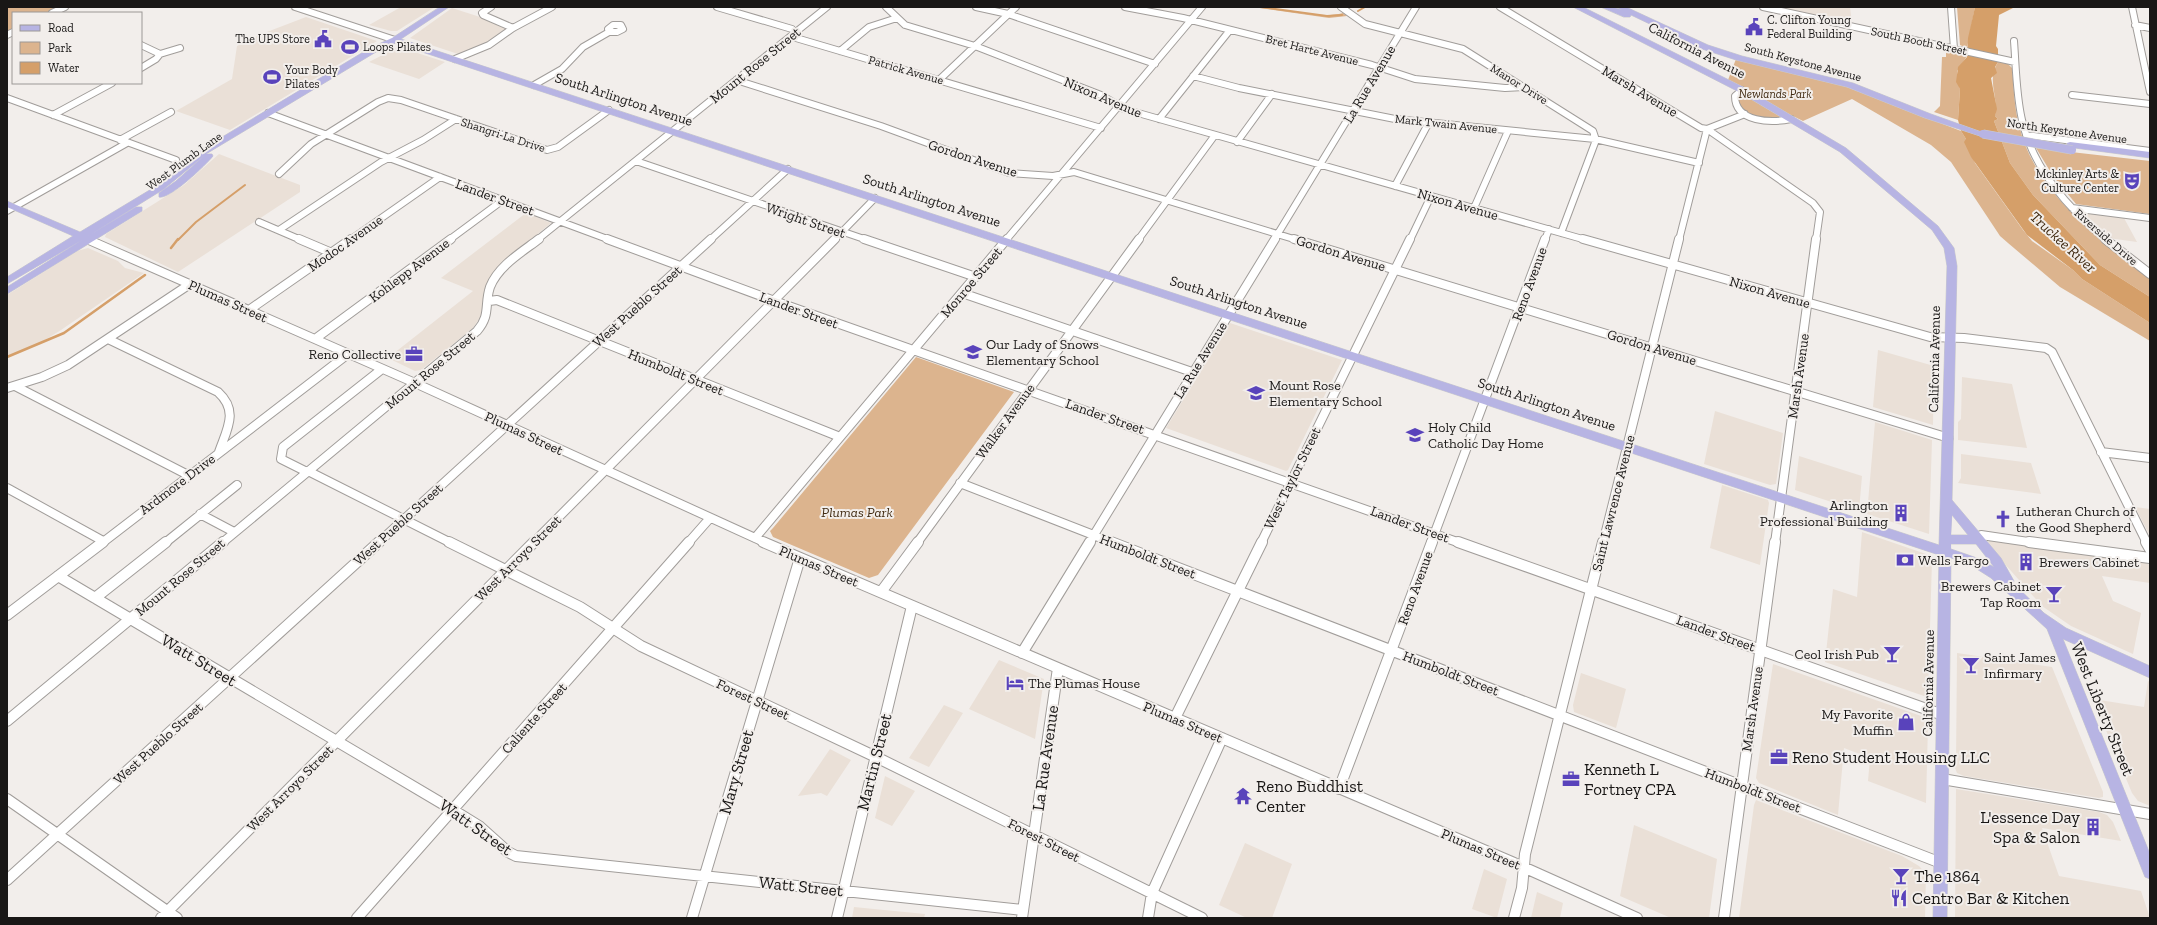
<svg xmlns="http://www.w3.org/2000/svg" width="2157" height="925" viewBox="0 0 2157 925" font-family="'Zilla Slab',serif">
  <rect width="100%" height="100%" fill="#f2eeeb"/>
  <path fill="#eae0d7" d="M401,7H435L397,31H391L369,25Z
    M1777,7H1850L1852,24Z
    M452,8L505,25L508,29L488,44L458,54L410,38Z
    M306,17L377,41L230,130L176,111L232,79L237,46L259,35Z
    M398,47L402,48L445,62L419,79L369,62Z
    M219,154L300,185V192L178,272L105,237L106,234L184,185Z
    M526,213L551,223L510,257L492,275L484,294L483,313L473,328L421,370L415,371L392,360L384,361L473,291L441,278Z
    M2091,213L2124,218L2137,242L2108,238L2086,218L2085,215Z
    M88,248L118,261L125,268L144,273L61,330L40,343L7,356V295L77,251Z
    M1230,323L1342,360L1288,470L1286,471L1166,428Z
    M1878,350L1934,366L1933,425L1873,407Z
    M1962,377L2012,384L2027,448L1958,440V422L1961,419Z
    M1715,411L1783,433L1776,484L1770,485L1704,464Z
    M1875,422L1932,440L1929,534L1867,514Z
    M1961,454L2031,463L2041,494L1958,483L1961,478Z
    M1799,456L1862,476L1859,511L1795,490Z
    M1722,485L1768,500L1769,503L1760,565L1710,548Z
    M2135,507L2150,509V536Z
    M1862,532L1926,554L1932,560L1928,695L1924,696L1825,662L1833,589L1857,597Z
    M1990,541L2143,562L2150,565V583L2102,576L2113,601L2141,613L2133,654L2071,626L2042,606L1989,546L1988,542Z
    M1957,653L2052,667L2103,792V797L2099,798L1964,776L1957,773L1955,768L1956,763Z
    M999,660L1044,679L1035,739L969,709Z
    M1773,664L1924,717L1928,725L1926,803L1868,781L1870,758L1844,748L1838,815L1759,783L1756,778Z
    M1581,673L1626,689L1616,728L1574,712L1573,705Z
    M2148,681L2150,682V806L2138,801L2132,793L2093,699L2144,707Z
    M944,705L963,713L929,767L909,758Z
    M830,749L851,760L827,796L821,793L798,796Z
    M885,776L915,791L892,826L875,818Z
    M1956,789L2099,812L2107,815L2113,822L2121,841L2042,828L2059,876L2141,891L2150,918H1955Z
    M1756,800L1902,856L1919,866L1926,874L1925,918H1739L1754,805Z
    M1634,825L1717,859L1709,918H1671L1620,896Z
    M1245,843L1292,864L1272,918H1247L1219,905Z
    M1484,869L1507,879L1497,918L1472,909Z
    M1537,892L1563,903L1560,918H1531Z
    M854,907L884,910L925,914L924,918H852Z"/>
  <path fill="#dcb48e" d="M7,7H62L50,13H13V30L7,33Z
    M1253,7C1280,7 1318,20 1343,13L1347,16L1329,18Z
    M1957,7H1975L1967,48L1960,45Z
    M1946,50L1967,56L1957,71V78L1960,89L1958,120L1934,112L1940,106L1942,57H1946Z
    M1736,59L1837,83L1961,131L1966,139L1975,163L2023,230L2032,241L2073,270L2082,279L2150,323V341L2060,287L2008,243L2000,236L1951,162L1931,145L1852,99L1803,121L1791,115C1773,122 1745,120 1737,99L1739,96L1748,91L1728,80Z
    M1998,62L2008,64L2012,68C2014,87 2014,107 2019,125C2035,193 2098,238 2150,278V297L2100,265L2033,195L2010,163L1994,121L1998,119L1995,116C1999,96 1986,81 1998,62Z
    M2036,148L2150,161V214L2076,204L2053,176Z
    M916,357L1014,392L878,575L869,578L773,537L770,531L773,528Z"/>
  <path fill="#d59f69" d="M1975,7H2015L1999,15L1996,46L1998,49V62L1995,67L1997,73L1991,78L1997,109L1995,116L1998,119L1994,121L2010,163L2033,195L2100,265L2150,297V323L2082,279L2073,270L2027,235L1971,157L1964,142L1966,139L1961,131L1958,120L1960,89L1956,82L1958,67L1967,57L1968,38Z"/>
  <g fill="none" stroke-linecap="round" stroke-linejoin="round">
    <path stroke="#d59f69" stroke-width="2" d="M1260,7L1327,16L1342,15
      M1358,11L1365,7
      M178,240L196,222L245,185"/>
    <path stroke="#d59f69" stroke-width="2.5" d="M171,248L178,239
      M7,357L64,333L145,275"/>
    <g stroke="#a19d9a" stroke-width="8">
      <path id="minor-far2" d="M295,7L395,40
        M491,7L482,13L483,15L513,28
        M717,7L792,29L796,38L1101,128
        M886,7L905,25L975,46L1101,95L1124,109L1586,240
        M976,7L1008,14L1155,64
        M1125,7L1183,18L1372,65L1415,79L1505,88L1524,87
        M1341,7L1365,24L1463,49L1593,131L1596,140L1561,233
        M1500,7L1701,128L1707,129L1813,203L1820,212L1816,240
        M1763,7L2015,62
        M1951,7L1954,49
        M2132,7L2150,92
        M52,13L65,7
        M613,25H621L623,29L617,32H609L608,29Z
        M2135,25L2150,28
        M7,35L13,32
        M2014,41C2016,67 2016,94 2022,120C2033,169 2068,208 2106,240
        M141,45L160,54
        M840,51L869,27L897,18
        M160,54L180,48
        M455,59L489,45L513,28L552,7
        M141,68L156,59L160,54
        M1193,76L1239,88L1395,119L1595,139L1699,163
        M736,80L881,126L1009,173L1053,176L1074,172L1297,240
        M939,80L1016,7
        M534,85L562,69L583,47L609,32
        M1742,90L1735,96C1735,123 1772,123 1791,119
        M2072,95L2150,104
        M7,98L176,160
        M268,113L610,240
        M53,115L112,83
        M1159,119L1230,30
        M1707,129L1745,114
        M2026,135L2150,151
        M120,140L171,112
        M1237,142L1272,94
        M636,161L867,240
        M279,174L311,144L378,102L388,98L401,100L547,150L558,147L609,110
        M1395,186L1428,124
        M1474,208L1508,131
        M2072,208L2150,218
        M7,211L127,143
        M259,222L301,240
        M279,230L381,162L423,140L456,119
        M350,240L440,177
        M449,240L503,200
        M537,240L827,7
        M710,240L788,169
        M834,240L875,198
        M1006,240L1202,7
        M1138,240L1215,135
        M1274,240L1416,7
        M1410,240L1431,196
        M1545,240L1549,229
        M1679,240L1707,129"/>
    </g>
    <g stroke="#a19d9a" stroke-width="10">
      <path id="minor-far1" d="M299,239L332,253
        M607,239L780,303L1460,543
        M864,239L976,277
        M1294,239L1949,438
        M1583,239L1930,337L1964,338L2046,348L2052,352L2147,543
        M2105,239L2150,274
        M89,240L415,383L766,543
        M962,293L1192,372
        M489,301L497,300L840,437
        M249,310L351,239
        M108,339L218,392C239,411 227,429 219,452
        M315,339L451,239
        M15,386L188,475
        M7,388L42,377L68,365L190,284
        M2101,452L2150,458
        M308,471L451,543
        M307,472L281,459L283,447L382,369
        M960,483L1114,543
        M7,488L103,541
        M200,514L234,532
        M755,538L1007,239
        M1978,539L1981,535L2036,543
        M102,543L348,354
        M165,543L237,485
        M222,543L477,331C491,315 484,305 490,287C498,266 522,252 539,239
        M378,543L711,239
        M533,543L835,239
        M688,543L710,518
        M917,543L1139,239
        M1089,543L1275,239
        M1261,543L1410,239
        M1431,543L1545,239
        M1603,543L1679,239
        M1775,543L1816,239"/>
    </g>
    <g stroke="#a19d9a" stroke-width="12">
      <path id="minor" d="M449,542L580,607L641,646L876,757L1202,918
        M763,542L1512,862L1637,918
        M1111,542L1941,863
        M1458,542L1943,715
        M2029,542L2150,558
        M2146,542L2150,549
        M58,576L453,810L479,826L508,852L516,856L1023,910
        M881,592L918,542
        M95,598L166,542
        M7,615L103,542
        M1022,653L1090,542
        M1175,718L1262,542
        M7,721L223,542
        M1942,779L2150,814
        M1339,789L1432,542
        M7,799L177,918
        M7,880L379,542
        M161,918L534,542
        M357,918L689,542
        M692,918L800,558
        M837,918L912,606
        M1022,918L1058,668
        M1148,918L1152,893L1222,738
        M1514,918L1522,888L1525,854L1603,542
        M1724,918L1775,542"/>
    </g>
    <g stroke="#ccc" stroke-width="1">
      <path id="major" d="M440,7H449L401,39L1939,545L1947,266L1944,248L1932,230L1840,152L1739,92L1573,7H1583L1745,88L1846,148L1938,226L1954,248L1957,266L1952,500L2001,558L2014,581L2013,583L2044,613L2066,628L2150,666V678L2063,639L2150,854V879L2145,877L2143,872L2047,629L1991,578L1969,564L1951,558L1947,918H1933L1939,555L395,43L376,52L206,154H212L213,156C206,165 169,200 159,197V193L176,181L205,155L164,189L88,236L136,207H142V211L7,294V287L82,240L7,284V277L73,236L7,207V201L80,232L158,185L199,151L370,48L392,38ZM1952,515L1968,535H1951ZM1951,544H1976L1994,567L1977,558L1951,549Z
        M1601,7H1612L1622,10L1616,7H1626L1708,45L1742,56L1853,83L1931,114L1987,134L1986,136H1980L1925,118L1847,87L1736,60L1702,49L1631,15L1630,17H1624Z
        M2070,142L2150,152V158L2067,147V143Z"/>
    </g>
    <use href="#minor-far2" stroke="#fff" stroke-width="6"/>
    <use href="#minor-far1" stroke="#fff" stroke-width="8"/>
    <use href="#minor" stroke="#fff" stroke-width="10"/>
    <use href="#major" fill="#b7b4e3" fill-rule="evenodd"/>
    <g stroke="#ccc" stroke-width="9" stroke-linecap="butt">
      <path id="major-bridge" d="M1983,134L2072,150"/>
    </g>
    <use href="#major-bridge" stroke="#b7b4e3" stroke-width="8"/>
  </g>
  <defs>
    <g id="civic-bare" transform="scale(1.38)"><path d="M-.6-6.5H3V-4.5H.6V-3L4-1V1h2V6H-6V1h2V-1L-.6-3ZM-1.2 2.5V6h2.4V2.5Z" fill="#5943bb" stroke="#f2eeeb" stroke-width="2.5" paint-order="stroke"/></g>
    <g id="stadium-bare" transform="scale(1.38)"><path d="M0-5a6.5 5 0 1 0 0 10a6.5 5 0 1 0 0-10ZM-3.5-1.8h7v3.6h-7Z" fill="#5943bb" stroke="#f2eeeb" stroke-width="2.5" paint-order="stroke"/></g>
    <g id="theatre-bare" transform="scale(1.38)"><path d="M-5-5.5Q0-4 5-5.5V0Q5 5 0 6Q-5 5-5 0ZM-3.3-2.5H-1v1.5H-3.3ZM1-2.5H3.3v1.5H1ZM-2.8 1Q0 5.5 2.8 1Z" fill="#5943bb" stroke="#f2eeeb" stroke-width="2.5" paint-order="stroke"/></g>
    <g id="school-bare" transform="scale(1.38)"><path d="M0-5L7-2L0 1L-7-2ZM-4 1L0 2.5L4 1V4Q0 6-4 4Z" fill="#5943bb" stroke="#f2eeeb" stroke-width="2.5" paint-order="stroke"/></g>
    <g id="office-bare" transform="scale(1.38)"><path d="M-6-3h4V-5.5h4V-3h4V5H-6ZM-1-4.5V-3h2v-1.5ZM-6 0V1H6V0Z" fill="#5943bb" stroke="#f2eeeb" stroke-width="2.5" paint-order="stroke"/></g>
    <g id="building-bare" transform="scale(1.38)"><path d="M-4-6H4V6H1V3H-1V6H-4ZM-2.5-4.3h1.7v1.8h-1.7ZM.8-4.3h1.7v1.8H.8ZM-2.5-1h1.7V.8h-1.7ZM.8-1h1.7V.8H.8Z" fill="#5943bb" stroke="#f2eeeb" stroke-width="2.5" paint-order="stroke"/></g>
    <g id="church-bare" transform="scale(1.38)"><path d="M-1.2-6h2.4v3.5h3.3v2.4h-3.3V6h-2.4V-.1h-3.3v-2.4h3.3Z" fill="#5943bb" stroke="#f2eeeb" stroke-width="2.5" paint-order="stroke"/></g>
    <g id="bank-bare" transform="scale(1.38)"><path d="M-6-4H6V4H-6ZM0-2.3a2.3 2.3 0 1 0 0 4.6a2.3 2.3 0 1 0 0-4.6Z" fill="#5943bb" stroke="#f2eeeb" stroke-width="2.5" paint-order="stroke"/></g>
    <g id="bar-bare" transform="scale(1.38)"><path d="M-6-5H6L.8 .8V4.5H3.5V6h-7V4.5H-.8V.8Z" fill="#5943bb" stroke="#f2eeeb" stroke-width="2.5" paint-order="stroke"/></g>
    <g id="hotel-bare" transform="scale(1.38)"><path d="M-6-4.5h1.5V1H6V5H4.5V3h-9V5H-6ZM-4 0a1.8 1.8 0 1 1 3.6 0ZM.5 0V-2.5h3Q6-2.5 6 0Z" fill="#5943bb" stroke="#f2eeeb" stroke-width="2.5" paint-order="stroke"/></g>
    <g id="shop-bare" transform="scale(1.38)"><path d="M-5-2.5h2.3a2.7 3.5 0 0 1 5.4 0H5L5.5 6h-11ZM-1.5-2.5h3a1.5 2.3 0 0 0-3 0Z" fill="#5943bb" stroke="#f2eeeb" stroke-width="2.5" paint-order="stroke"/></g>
    <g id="temple-bare" transform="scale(1.38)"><path d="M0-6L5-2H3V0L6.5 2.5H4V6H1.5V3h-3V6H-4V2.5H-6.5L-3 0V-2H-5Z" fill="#5943bb" stroke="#f2eeeb" stroke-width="2.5" paint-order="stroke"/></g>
    <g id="restaurant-bare" transform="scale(1.38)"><path d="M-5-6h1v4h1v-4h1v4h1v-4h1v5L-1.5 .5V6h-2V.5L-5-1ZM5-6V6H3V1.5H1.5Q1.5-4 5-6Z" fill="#5943bb" stroke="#f2eeeb" stroke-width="2.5" paint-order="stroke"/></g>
  </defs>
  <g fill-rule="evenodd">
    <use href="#civic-bare" x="1754" y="27"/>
    <use href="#civic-bare" x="323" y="39"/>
    <use href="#stadium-bare" x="350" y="47"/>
    <use href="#stadium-bare" x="272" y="77"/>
    <use href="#theatre-bare" x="2132" y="181"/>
    <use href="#school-bare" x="973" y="352"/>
    <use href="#office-bare" x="414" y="354"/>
    <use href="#school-bare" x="1256" y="393"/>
    <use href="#school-bare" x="1415" y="435"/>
    <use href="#building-bare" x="1901" y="513"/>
    <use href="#church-bare" x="2003" y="519"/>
    <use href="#bank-bare" x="1905" y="560"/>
    <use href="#building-bare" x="2026" y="562"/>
    <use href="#bar-bare" x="2054" y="594"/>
    <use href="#bar-bare" x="1892" y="654"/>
    <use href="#bar-bare" x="1971" y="665"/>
    <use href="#hotel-bare" x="1015" y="683"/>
    <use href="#shop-bare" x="1906" y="722"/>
    <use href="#office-bare" x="1779" y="757"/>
    <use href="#office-bare" x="1571" y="779"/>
    <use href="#temple-bare" x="1243" y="796"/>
    <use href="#building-bare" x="2093" y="827"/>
    <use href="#bar-bare" x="1901" y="876"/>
    <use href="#restaurant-bare" x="1899" y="898"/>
  </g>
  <g text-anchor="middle" stroke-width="4" stroke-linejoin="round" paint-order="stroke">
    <g font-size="12" fill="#191716" stroke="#f2eeeb" text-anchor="start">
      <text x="1767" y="24">C. Clifton Young<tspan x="1767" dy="14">Federal Building</tspan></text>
      <text x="310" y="43" text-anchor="end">The UPS Store</text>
      <text x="363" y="51">Loops Pilates</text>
      <text x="285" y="74">Your Body<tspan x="285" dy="14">Pilates</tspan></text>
      <text x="2119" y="178" text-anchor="end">Mckinley Arts &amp;<tspan x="2119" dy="14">Culture Center</tspan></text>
    </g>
    <g font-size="12" fill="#191716" stroke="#f2eeeb">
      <text transform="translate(1919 41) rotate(12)" y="4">South Booth Street</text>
      <text transform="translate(1312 50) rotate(14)" y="4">Bret Harte Avenue</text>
      <text transform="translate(1803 62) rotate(15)" y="4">South Keystone Avenue</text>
      <text transform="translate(906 70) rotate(16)" y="4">Patrick Avenue</text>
      <text transform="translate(1519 84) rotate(32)" y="4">Manor Drive</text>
      <text transform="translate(1446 124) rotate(6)" y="4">Mark Twain Avenue</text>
      <text transform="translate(2067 131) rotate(8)" y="4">North Keystone Avenue</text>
      <text transform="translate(503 135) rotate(18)" y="4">Shangri-La Drive</text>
      <text transform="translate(184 161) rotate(-36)" y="4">West Plumb Lane</text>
      <text transform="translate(2106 237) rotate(41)" y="4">Riverside Drive</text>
    </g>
    <g font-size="12" font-style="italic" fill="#402a11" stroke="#f2eeeb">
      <text x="1775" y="98">Newlands Park</text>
    </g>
    <g font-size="14" fill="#191716" stroke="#f2eeeb">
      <text transform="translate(1697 50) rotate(27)" y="5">California Avenue</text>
      <text transform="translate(755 65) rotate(-39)" y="5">Mount Rose Street</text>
      <text transform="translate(1369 84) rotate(-59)" y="5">La Rue Avenue</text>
      <text transform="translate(1640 91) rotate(31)" y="5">Marsh Avenue</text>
      <text transform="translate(1103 97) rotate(23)" y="5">Nixon Avenue</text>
      <text transform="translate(624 99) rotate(18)" y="5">South Arlington Avenue</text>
      <text transform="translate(973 158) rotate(18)" y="5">Gordon Avenue</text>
      <text transform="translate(495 197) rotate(20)" y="5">Lander Street</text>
      <text transform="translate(932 200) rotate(18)" y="5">South Arlington Avenue</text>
      <text transform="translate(1458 204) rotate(16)" y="5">Nixon Avenue</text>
      <text transform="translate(806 220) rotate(19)" y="5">Wright Street</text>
      <text transform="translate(345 243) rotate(-35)" y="5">Modoc Avenue</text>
      <text transform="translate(1341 253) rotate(17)" y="5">Gordon Avenue</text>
      <text transform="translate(409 270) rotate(-37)" y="5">Kohlepp Avenue</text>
      <text transform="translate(971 282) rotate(-50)" y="5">Monroe Street</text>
      <text transform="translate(1529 284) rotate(-70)" y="5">Reno Avenue</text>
      <text transform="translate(1770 292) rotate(16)" y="5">Nixon Avenue</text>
      <text transform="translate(228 301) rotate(24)" y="5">Plumas Street</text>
      <text transform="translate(1239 302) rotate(18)" y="5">South Arlington Avenue</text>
      <text transform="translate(637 306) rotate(-42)" y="5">West Pueblo Street</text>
      <text transform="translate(799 310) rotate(20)" y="5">Lander Street</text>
      <text transform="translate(1652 347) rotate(17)" y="5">Gordon Avenue</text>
      <text transform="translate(1934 359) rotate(-89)" y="5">California Avenue</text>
      <text transform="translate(1200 360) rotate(-58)" y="5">La Rue Avenue</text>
      <text transform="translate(430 370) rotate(-40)" y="5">Mount Rose Street</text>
      <text transform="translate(676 372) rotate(22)" y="5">Humboldt Street</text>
      <text transform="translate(1798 376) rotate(-82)" y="5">Marsh Avenue</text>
      <text transform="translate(1547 404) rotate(18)" y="5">South Arlington Avenue</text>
      <text transform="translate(1105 416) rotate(19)" y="5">Lander Street</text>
      <text transform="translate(1005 421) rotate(-54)" y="5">Walker Avenue</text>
      <text transform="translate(524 433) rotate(25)" y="5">Plumas Street</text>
      <text transform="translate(1292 478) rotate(-64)" y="5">West Taylor Street</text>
      <text transform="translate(177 484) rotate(-37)" y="5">Ardmore Drive</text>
      <text transform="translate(1613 503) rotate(-76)" y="5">Saint Lawrence Avenue</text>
      <text transform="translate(398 524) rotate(-42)" y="5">West Pueblo Street</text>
      <text transform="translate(1410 524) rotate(20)" y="5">Lander Street</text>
      <text transform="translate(1148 556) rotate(21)" y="5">Humboldt Street</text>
      <text transform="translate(518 558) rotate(-45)" y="5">West Arroyo Street</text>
      <text transform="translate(819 566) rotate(23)" y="5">Plumas Street</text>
      <text transform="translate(180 577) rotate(-40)" y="5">Mount Rose Street</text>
      <text transform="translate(1415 588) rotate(-70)" y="5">Reno Avenue</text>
      <text transform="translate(1716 633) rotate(20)" y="5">Lander Street</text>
      <text transform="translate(1451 673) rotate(21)" y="5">Humboldt Street</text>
      <text transform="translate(1928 683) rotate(-89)" y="5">California Avenue</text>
      <text transform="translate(753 699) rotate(25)" y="5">Forest Street</text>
      <text transform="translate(1752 709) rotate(-82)" y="5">Marsh Avenue</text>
      <text transform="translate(534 718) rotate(-48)" y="5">Caliente Street</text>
      <text transform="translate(1183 722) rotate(23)" y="5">Plumas Street</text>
      <text transform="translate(158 743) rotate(-42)" y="5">West Pueblo Street</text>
      <text transform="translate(290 788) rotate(-45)" y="5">West Arroyo Street</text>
      <text transform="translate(1753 790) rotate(21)" y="5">Humboldt Street</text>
      <text transform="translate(1044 840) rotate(27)" y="5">Forest Street</text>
      <text transform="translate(1481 849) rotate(23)" y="5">Plumas Street</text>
    </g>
    <g font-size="14" fill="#191716" stroke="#f2eeeb" text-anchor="start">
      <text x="986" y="349">Our Lady of Snows<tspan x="986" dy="16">Elementary School</tspan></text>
      <text x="401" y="359" text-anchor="end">Reno Collective</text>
      <text x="1269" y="390">Mount Rose<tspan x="1269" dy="16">Elementary School</tspan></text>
      <text x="1428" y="432">Holy Child<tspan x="1428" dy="16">Catholic Day Home</tspan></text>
      <text x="1888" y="510" text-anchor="end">Arlington<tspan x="1888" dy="16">Professional Building</tspan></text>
      <text x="2016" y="516">Lutheran Church of<tspan x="2016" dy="16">the Good Shepherd</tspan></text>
      <text x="1918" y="565">Wells Fargo</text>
      <text x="2039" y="567">Brewers Cabinet</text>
      <text x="2041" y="591" text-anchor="end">Brewers Cabinet<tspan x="2041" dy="16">Tap Room</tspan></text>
      <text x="1879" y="659" text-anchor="end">Ceol Irish Pub</text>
      <text x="1984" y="662">Saint James<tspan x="1984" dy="16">Infirmary</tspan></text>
      <text x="1028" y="688">The Plumas House</text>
      <text x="1893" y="719" text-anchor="end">My Favorite<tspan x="1893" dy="16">Muffin</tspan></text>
    </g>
    <g font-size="14" font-style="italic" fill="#402a11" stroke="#f2eeeb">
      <text x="857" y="517">Plumas Park</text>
    </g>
    <g font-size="15" font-style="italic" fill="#3c260d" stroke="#f2eeeb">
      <text transform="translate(2063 242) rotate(42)" y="5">Truckee River</text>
    </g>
    <g font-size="17" fill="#191716" stroke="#f2eeeb">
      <text transform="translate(199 660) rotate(31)" y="6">Watt Street</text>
      <text transform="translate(2103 709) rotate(68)" y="6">West Liberty Street</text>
      <text transform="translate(1045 758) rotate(-82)" y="6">La Rue Avenue</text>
      <text transform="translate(874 762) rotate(-76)" y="6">Martin Street</text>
      <text transform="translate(736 772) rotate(-74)" y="6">Mary Street</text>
      <text transform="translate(476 827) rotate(35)" y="6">Watt Street</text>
      <text transform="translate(801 886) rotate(6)" y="6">Watt Street</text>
    </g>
    <g font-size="17" fill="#191716" stroke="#f2eeeb" text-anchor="start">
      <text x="1792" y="763">Reno Student Housing LLC</text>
      <text x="1584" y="775">Kenneth L<tspan x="1584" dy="20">Fortney CPA</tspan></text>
      <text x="1256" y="792">Reno Buddhist<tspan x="1256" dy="20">Center</tspan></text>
      <text x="2080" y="823" text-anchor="end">L'essence Day<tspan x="2080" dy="20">Spa &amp; Salon</tspan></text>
      <text x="1914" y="882">The 1864</text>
      <text x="1912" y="904">Centro Bar &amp; Kitchen</text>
    </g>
  </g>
  <rect width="2157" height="925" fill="none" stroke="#191716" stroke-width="16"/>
  <rect x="12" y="12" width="130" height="72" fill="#f2eeeb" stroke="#9b9896"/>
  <rect x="20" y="25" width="20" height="6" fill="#b7b4e3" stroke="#9b9896"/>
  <text x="48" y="32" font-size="12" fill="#191716">Road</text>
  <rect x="20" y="42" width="20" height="12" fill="#dcb48e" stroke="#9b9896"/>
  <text x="48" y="52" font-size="12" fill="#191716">Park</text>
  <rect x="20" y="62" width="20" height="12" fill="#d59f69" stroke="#9b9896"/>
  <text x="48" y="72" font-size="12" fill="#191716">Water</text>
</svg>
